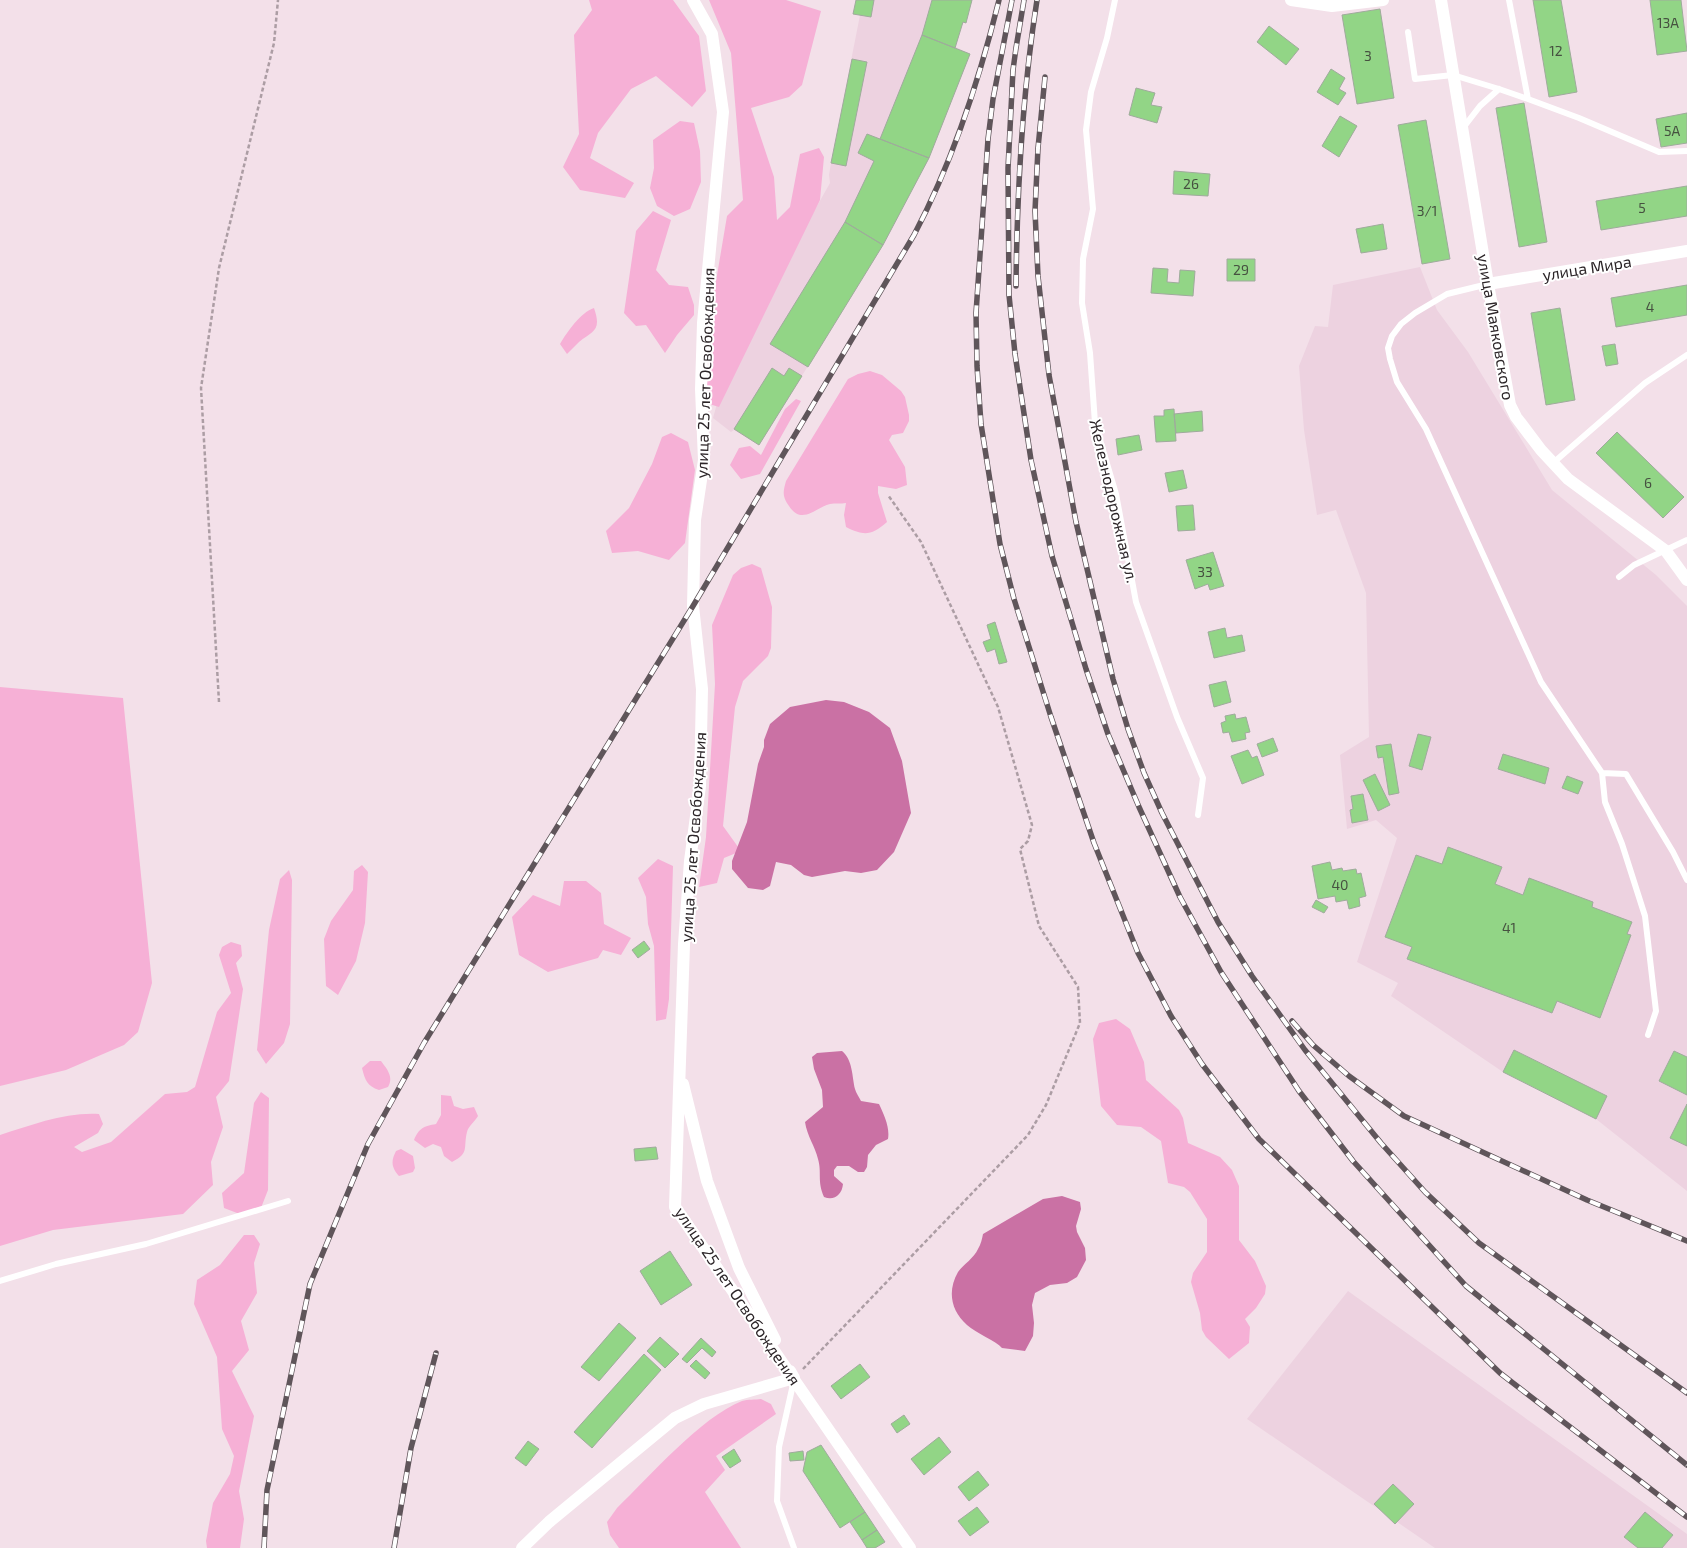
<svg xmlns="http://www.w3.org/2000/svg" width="1687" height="1548" viewBox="0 0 1687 1548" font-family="'Exo 2',sans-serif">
  <rect width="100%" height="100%" fill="#f3e0e9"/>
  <path fill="#edd2e0" d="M856,0H972L966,23H962L956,47L970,54L929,158L883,245L759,445L734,430L731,432L713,418L728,364L830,183L829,175L831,163L860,15L853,14Z
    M1420,267L1437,310L1468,352L1552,490L1656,575L1687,606V1191L1596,1119L1503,1072L1391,996L1398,983L1357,962L1397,838L1376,820L1347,829L1340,755L1369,737L1366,593L1336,510L1317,515L1304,430L1299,366L1315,326L1328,327L1333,285Z
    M1348,1291L1687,1534V1548H1435L1247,1419Z"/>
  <path fill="#f6b0d6" d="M589,0H673L699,36L706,91L692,107L656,76L631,89L598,133L590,158L634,183L625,198L580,190L563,167L579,134L574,35L592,10Z
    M709,0H786L821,11L802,85L789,97L751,108L774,177L777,220L790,207L800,154L819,148L824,157L820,200L719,407L706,403L712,305L727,216L743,200L731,53Z
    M680,121L694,123L700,151L701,182L690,209L674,216L657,206L650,188L654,168L653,140Z
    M653,211L671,220L656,270L669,285L688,287L694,305V315L677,335L665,353L646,325L636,326L624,313L636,231Z
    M594,308C602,331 593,331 579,342C575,346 571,350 567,354L560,344C567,332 581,312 594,308Z
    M870,371L882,375L901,391L905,397L909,415V421L903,433L892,435L889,440L905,467L907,485L896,489L878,486V493L887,522C871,536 864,536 846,527L844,515L846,503C841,504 835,503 830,504C816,507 802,526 789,506C782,496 783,492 786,481L848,379L858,374Z
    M796,399L801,401L760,474L741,479L730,465L739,448L750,446L761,455L785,409Z
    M671,433L688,442L695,470L685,543L669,560L638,551L612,553L606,531L629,508L652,464L662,437Z
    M752,564L761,568L772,607L771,648L768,656L743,681L735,707L723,826L741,851L724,858L717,883L699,887L706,837L715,684L712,625L733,575L741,568Z
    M0,687L123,698L152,983L138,1032L124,1045L66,1070L0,1086Z
    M658,859L673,866L669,999L666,1019L656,1021L654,946L648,924L646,897L638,878Z
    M362,865L368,872L365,923L356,961L338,995L326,986L324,939L331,921L353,890L354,871Z
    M289,870L292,880L290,1024L284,1043L266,1064L257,1050L269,930L280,879Z
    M564,881H586L601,893L604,924L631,938L621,955L603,950L598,958L548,972L519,955L512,917L533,895L560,906Z
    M231,942L241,945L242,956L236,963L243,989L229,1081L216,1097L223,1127L211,1162L213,1185L183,1214L53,1230L0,1246V1135C32,1125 65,1112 99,1114L103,1124L98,1133L74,1147L82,1152L111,1142L165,1094L187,1092L195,1087L217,1012L231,993L219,955L222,947Z
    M1116,1019L1130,1029L1144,1062L1146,1080L1179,1110L1183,1118L1188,1143L1220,1157L1232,1170L1239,1186V1240L1255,1261L1266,1286L1265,1294L1256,1308L1245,1319L1250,1327L1249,1343L1229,1359L1206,1337L1202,1330L1200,1313L1191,1282L1193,1273L1207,1252V1219L1190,1192L1184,1187L1168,1183L1161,1141L1141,1127L1117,1125L1101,1106L1093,1039L1099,1023Z
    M370,1061H381C387,1069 394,1077 388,1087L379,1090C367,1086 365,1080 362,1068Z
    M261,1092L269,1098L268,1190L259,1213H237L224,1208L222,1193L244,1173L254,1103Z
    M441,1095L451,1096L454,1106L463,1109L474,1107L478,1116C475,1121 468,1127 467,1132C463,1148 470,1153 452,1162L444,1156L441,1147L433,1144L425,1148L414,1140C419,1128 424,1126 436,1124L441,1115Z
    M401,1149L413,1156L415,1168L413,1172L399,1176C391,1167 391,1161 396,1151Z
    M244,1235H254L260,1244L254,1263L257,1293L241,1321L249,1350L232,1371L254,1416L239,1491L244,1519L240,1548H207L206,1541L213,1503L230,1474L234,1456L222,1429L217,1357L194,1304L197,1280L220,1265Z
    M761,1399L771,1404L776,1414L716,1456L725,1470L705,1492L741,1548H619L610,1535L607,1522L617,1508C649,1477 701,1417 742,1401C748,1399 755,1400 761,1399Z"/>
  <path fill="#ca71a4" d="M826,700L844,702L869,712L890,728L902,761L911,813L894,852L877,870L861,873L845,871L812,877L804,875L791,865L776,862L770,886L763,890L748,888L732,869V861L747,822L758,764L764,747V740L770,724L790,707Z
    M842,1051C853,1060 852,1077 855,1089C856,1093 859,1097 861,1101L879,1104C884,1115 890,1127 888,1139L876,1145L868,1155L867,1167L864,1172H858L849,1166H837L834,1170V1176L843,1184C842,1195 834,1201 824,1197C817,1181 822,1173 818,1159C815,1146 807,1136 805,1122L823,1107L822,1090L814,1069L812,1057L817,1053Z
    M1062,1196L1080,1202L1081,1209L1076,1226L1077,1232L1085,1248L1086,1260L1077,1277L1067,1283L1050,1285L1035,1293L1032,1305L1034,1323L1033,1336L1025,1351L1002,1348C996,1341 976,1333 967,1325C951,1311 947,1291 958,1272C964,1264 974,1258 978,1249C981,1244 982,1239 983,1234L1043,1199Z"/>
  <path fill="#92d586" stroke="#9fab9c" d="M856,0H874L871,17L853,14Z
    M932,0H972L966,23L963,22L955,48L922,35Z
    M1533,0H1561L1577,92L1549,97Z
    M1650,0H1681L1687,51L1657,55Z
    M1380,9L1394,98L1357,104L1342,15Z
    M1269,26L1299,49L1286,65L1257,42Z
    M922,35L970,54L929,158L880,139Z
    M852,59L867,62L846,166L831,163Z
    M1331,69L1345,78L1339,89L1346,93L1338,105L1317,92Z
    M1136,88L1155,93L1151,105L1162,107L1157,123L1129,115Z
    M1524,103L1547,242L1519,247L1496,108Z
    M1687,113V143L1661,147L1656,119Z
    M1340,116L1357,126L1339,157L1322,146Z
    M1426,120L1450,259L1422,264L1398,125Z
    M867,134L929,158L883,245L845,222L874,161L858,153Z
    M1174,171L1210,174L1208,196L1173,194Z
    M1687,186V216L1601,230L1596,201Z
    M845,222L883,245L808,367L770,344Z
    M1383,224L1387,249L1361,253L1356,229Z
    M1227,259H1255V281H1227Z
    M1153,268L1168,269L1167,282L1179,283L1180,270L1195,271L1193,296L1151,293Z
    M1687,285V315L1616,327L1611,298Z
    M1560,308L1575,400L1546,405L1531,313Z
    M1615,344L1618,364L1606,366L1602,346Z
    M772,368L784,376L789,368L802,376L759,445L734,429Z
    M1174,409L1176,441L1156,442L1154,416H1164V410Z
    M1202,411L1203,431L1176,433L1174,414Z
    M1617,432L1684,497L1663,518L1596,453Z
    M1139,435L1142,450L1118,455L1116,439Z
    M1183,470L1187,488L1169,492L1165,473Z
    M1193,505L1195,530L1178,531L1176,506Z
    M1213,552L1224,586L1210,590L1208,584L1195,589L1186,560Z
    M995,622L1007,662L999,664L995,649L987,652L983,642L991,639L987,625Z
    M1225,628L1227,638L1242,635L1245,651L1214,658L1208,632Z
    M1226,681L1231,702L1214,707L1209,685Z
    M1235,714L1236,719L1246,717L1250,732L1245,733L1246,739L1232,742L1229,732L1223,733L1221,723L1226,721L1225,716Z
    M1418,734L1431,737L1422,770L1409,766Z
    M1273,738L1278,751L1262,757L1257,744Z
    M1391,744L1399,793L1389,795L1383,757L1378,758L1376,746Z
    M1248,750L1252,758L1257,756L1264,775L1242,784L1231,756Z
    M1503,754L1549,768L1545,784L1498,769Z
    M1375,774L1390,805L1378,811L1363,780Z
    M1567,776L1583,782L1578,794L1562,788Z
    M1363,794L1368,820L1352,823L1350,810L1353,809L1351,796Z
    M1448,847L1502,867L1495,884L1523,895L1529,878L1593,902L1592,907L1632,922L1627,934L1631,935L1600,1018L1557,1001L1552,1013L1407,959L1412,947L1385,937L1416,855L1442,864Z
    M1330,862L1332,870L1342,868L1343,871L1356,869L1357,874L1361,873L1366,896L1359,898L1360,906L1349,909L1347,900L1336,902L1335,896L1318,899L1312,866Z
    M1316,900L1328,907L1324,913L1312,907Z
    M644,941L650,949L638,958L632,950Z
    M1514,1050L1607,1096L1596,1119L1503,1072Z
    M1674,1051L1687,1057V1095L1659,1081Z
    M1687,1104V1146L1670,1138Z
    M656,1147L658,1159L635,1161L634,1149Z
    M670,1251L692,1285L661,1305L640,1271Z
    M619,1323L636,1338L599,1381L581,1367Z
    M660,1337L679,1354L665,1368L647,1351Z
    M701,1338L716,1352L712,1357L702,1348L687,1363L682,1359Z
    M644,1354L661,1370L592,1448L574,1432Z
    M696,1360L710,1373L705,1379L690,1366Z
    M860,1364L870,1377L841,1399L831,1386Z
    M904,1415L910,1424L897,1433L891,1424Z
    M939,1437L951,1452L924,1475L911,1459Z
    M528,1441L539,1449L526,1466L515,1458Z
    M821,1445L865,1512L840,1528L803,1471L807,1452Z
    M734,1449L741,1461L730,1468L722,1457Z
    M803,1451L804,1460L790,1461L789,1453Z
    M978,1471L989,1485L969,1501L958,1487Z
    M1393,1484L1414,1504L1395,1524L1374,1504Z
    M977,1507L989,1522L970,1536L958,1521Z
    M865,1512L877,1530L862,1540L850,1522Z
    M1645,1512L1673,1535L1662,1548H1638L1624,1537Z
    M877,1530L885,1542L875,1548H867L862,1540Z"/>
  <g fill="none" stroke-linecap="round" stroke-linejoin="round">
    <path stroke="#ac9da4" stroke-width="2.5" stroke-dasharray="4 2.5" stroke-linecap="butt" d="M219,702L201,388L219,268L274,43L278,0
      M803,1369L1028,1135L1046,1105L1080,1023L1078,987L1039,926L1020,849L1028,841L1032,825L998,707L921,542L888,495"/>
    <path stroke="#fff" stroke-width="6" d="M1115,0L1107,38L1091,92L1086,130L1093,209L1083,259L1082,303L1090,353L1095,423L1116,494L1136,602L1177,717L1203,778L1198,815
      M1509,0L1528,99
      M1408,32L1415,79L1453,75L1499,89L1528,99L1579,118L1659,152L1687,151
      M1463,128L1480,106L1499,89
      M1488,284L1447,294L1415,313L1401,324L1392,336L1388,348L1390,359L1397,382L1426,429L1541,682L1602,773L1605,802L1622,844L1645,916L1656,1011L1648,1035
      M1553,463L1645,383L1687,355
      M1619,577L1634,565L1687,540
      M1602,773L1626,774L1673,852L1687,880
      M0,1281L56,1264L146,1244L288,1201
      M794,1380L779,1447L777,1501L794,1548"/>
    <path stroke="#fff" stroke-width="12" d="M693,0L712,34L723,112L703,323L701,389L704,460L695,520L693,606L702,689L700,786L690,861L684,944L675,1207L910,1548
      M1291,0L1332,6L1383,0
      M1441,0L1488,284L1510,405L1516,417L1541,450L1568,479L1666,551L1687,580
      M1488,284L1687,251
      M683,1084L707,1181L739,1268L775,1340
      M522,1548L549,1522L675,1418L704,1404L794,1378L790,1371"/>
    <g stroke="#5f555a" stroke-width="5.5">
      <path id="rail" d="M1012,0L993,99L988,139L976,313L977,366L981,424L1000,544L1014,599L1051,717L1094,843L1138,953L1171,1016L1202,1064L1259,1139L1500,1373L1687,1517
        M1024,0L1016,48L1013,70L1008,168L1009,295L1015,354L1031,460L1052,556L1086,669L1108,734L1139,807L1180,897L1221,972L1299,1091L1353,1161L1466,1286L1687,1465
        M1045,77L1038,148L1035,211L1038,276L1049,375L1076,522L1113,679L1128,729L1144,773L1162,813L1218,922L1252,976L1305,1050L1381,1143L1425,1192L1479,1243L1687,1393
        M1016,286C1017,190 1022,95 1037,0
        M1292,1021L1313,1045L1349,1076L1404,1116L1587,1200L1687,1241
        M264,1548L267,1490L310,1284L368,1144L424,1043L693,606L914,235C953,161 979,81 999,0
        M394,1548L411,1448L436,1353"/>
    </g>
    <use href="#rail" stroke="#fff" stroke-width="4" stroke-dasharray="11" stroke-linecap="butt"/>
  </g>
  <g text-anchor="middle" stroke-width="4" stroke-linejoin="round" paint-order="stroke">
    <g font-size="14" fill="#465140">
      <text x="1668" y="28">13А</text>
      <text x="1556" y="56">12</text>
      <text x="1368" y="61">3</text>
      <text x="1672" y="136">5А</text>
      <text x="1191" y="189">26</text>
      <text x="1642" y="213">5</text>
      <text x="1427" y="216">3/1</text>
      <text x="1241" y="275">29</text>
      <text x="1650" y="312">4</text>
      <text x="1648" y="488">6</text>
      <text x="1205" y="577">33</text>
      <text x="1340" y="890">40</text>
      <text x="1509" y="933">41</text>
    </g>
    <g font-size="16" fill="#2c2528" stroke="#fff">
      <text transform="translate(1587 268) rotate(-9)" y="6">улица Мира</text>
      <text transform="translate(1496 327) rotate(80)" y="6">улица Маяковского</text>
      <text transform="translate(705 373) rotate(-88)" y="6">улица 25 лет Освобождения</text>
      <text transform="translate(1114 501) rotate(77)" y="6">Железнодорожная ул.</text>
      <text transform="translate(693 837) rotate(-86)" y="6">улица 25 лет Освобождения</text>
      <text transform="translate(738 1296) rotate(56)" y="6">улица 25 лет Освобождения</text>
    </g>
  </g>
</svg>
